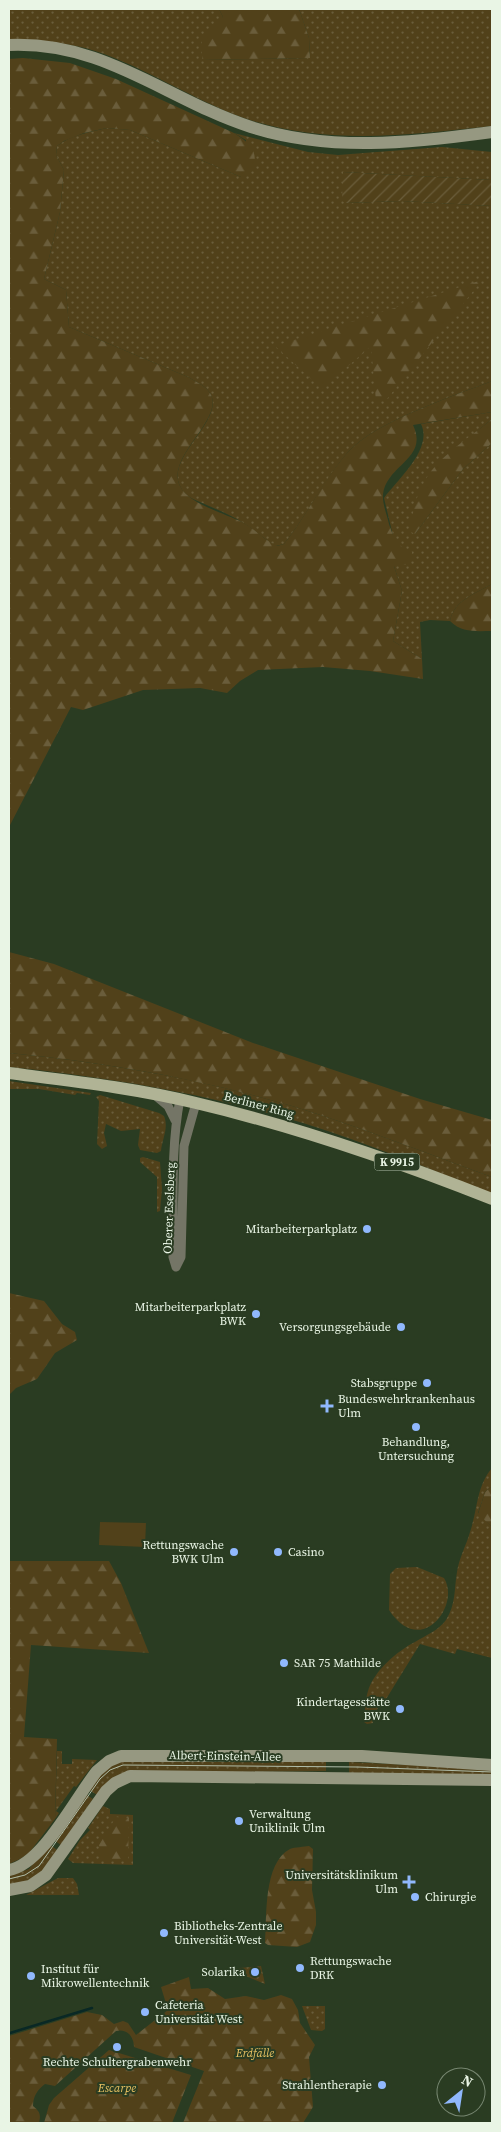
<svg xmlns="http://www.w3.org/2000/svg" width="501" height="2132" viewBox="0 0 501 2132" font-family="'Source Serif 4',serif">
  <defs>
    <pattern id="grass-dots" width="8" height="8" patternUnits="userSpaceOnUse" patternTransform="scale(1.25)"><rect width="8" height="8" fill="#51411a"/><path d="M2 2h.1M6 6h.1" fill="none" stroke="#6a5d3b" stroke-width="1.8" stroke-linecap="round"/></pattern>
    <pattern id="forest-firs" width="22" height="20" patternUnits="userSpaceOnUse" patternTransform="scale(1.25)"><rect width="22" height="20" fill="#51411a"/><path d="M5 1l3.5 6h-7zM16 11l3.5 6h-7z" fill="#6a5d3b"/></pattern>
    <pattern id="garden-furrows" width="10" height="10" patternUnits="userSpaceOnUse" patternTransform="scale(1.25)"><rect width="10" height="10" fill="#51411a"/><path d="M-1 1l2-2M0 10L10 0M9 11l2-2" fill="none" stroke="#6a5d3b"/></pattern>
  </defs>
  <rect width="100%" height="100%" fill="#2a3c22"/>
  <path fill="url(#grass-dots)" d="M9,9H219L223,17L203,60L310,58L309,38L299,9H491L492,126C407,135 328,146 244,118C193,100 147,68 95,51C67,42 38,40 9,41Z
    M107,128L130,130L241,177L246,140L234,133L308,152L338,155L442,147L492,152V180L343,172L346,203L402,201L492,206V381C453,396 375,422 348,452C324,480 307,515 284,544L276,546C265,540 256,531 245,524C232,515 215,509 200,502C192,499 184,495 180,486C165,456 226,420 210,393C205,385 196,382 188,377L69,327L66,290L44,279L60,212L64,170L56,155L57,146C71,135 90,132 107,128Z
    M492,412V419L442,460L415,534L463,469L492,443V584C475,594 454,600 450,621L430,620L420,622L422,659L393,641L402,591L394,566L402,548L394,540L384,498C399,478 433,449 421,424Z
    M9,1053C103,1062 201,1079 292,1106C360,1127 426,1153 492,1177V1194C430,1169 367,1143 303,1123C208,1094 108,1077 9,1067Z
    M9,1081L91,1093L90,1095L77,1093L75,1095L39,1089H9Z
    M100,1095L159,1113L164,1116C169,1128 162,1139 161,1151L157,1153L140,1150L138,1145L140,1129L121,1131L106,1124L104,1133L107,1146L102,1149L97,1144L99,1101L96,1097Z
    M143,1157L160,1162L162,1189L160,1211L157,1212V1177L140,1162V1158Z
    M492,1468V1486L485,1492L478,1513L492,1527V1658L457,1649L455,1654L420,1644L383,1704L381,1703L372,1718L373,1723L367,1724L364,1722C365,1712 365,1700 368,1691C374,1671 397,1651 415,1642C426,1635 438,1631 446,1620C456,1604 454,1590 457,1572C459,1558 466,1546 470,1532C478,1509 476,1487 492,1468Z
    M417,1567L444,1578C461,1605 421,1659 389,1610L390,1574L396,1568Z
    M57,1751H62V1764H72V1759L97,1760L76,1787L74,1786L56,1811L59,1813L55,1819Z
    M115,1761L326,1762V1771L136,1773L99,1796L87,1789Z
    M349,1762L492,1769V1778L349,1776Z
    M87,1795L93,1799L61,1845L55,1841Z
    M103,1806L110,1809V1814L133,1815V1865L73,1863L68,1859L80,1840L90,1830L88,1828Z
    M49,1844L60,1852L42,1875L9,1888V1876L29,1869Z
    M58,1878H73L77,1884L79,1895H26Z
    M261,1966L265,1984L229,1969Z
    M302,2006H325V2029L322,2031L311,2030Z"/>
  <path fill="url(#forest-firs)" d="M219,9H299L309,38L310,58L202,60V37L223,17Z
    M23,58L70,63L116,79L234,133C252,144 261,155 250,174L241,177L130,130L107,128L84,133L64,141L57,146L56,155L64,170L60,212L44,279L66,290L69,327L188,377C196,382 205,385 210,393C226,419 165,456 180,486C187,503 226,514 242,522C255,529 264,540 277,546L284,544C307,515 324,479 348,452C375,422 453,396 492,381V412L413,425C429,459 387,464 383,494C382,503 387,515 389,524C394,539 397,546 412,552L410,564L394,566L402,591L393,641L422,659L423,679L370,671L323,667L258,670L240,681L227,693L200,688L143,690L83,710L71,707L9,827V59Z
    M482,280L387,399L376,401L371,346L322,389L275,346Z
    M492,419V443L463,469L415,534L409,531C413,513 416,494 426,479C439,456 472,436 492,419Z
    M492,584V631C476,631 462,633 450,621C454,600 475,594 492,584Z
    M9,952L54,964L253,1043L420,1099L492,1120V1177C426,1153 360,1127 292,1106C200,1079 104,1062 9,1053Z
    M9,1293L44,1301L62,1324L75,1332L77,1340L55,1353L37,1379L16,1388L9,1395Z
    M492,1486V1527L478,1514L485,1492Z
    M9,1561H109L121,1583L149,1653L31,1645L24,1737L57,1739L55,1819L29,1853L20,1859L9,1864Z
    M116,1817L129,1818L128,1861L101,1860L99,1845Z
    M309,1846L313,1849L312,1890L316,1912V1925L310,1942L297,1947L268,1945L265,1943C267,1917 263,1863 290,1849C295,1847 304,1847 309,1846Z
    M189,1977L191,1989L208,1988L225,1999L246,1996L264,2000L281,1995L292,1999L298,2010L300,2023L315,2045L309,2057L313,2107L303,2123H183L204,2071L134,2047C134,2037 127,2028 116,2031L55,2086L45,2084C38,2089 33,2096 33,2106C40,2112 41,2114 39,2123H9V2036L87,2012L102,2015L114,2024L123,2021L128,2023L136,2035L168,2010L161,1987Z
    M109,2050L191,2075L172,2123H44L49,2105L54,2098Z"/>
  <path fill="#51411a" d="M100,1522L146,1523L145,1547L99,1545Z"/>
  <path fill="url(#garden-furrows)" d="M343,172L492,180V206L402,201L345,203L342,200Z"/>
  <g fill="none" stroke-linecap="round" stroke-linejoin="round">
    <path stroke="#092825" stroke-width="2.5" d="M10,2033L92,2008"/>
    <path stroke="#747566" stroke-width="9" d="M156,1096L168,1106L175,1120
      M176,1267L173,1257C174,1205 170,1151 180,1099
      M176,1267L181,1257L184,1146L196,1103"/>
    <path stroke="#969881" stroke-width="12" d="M9,45C105,41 165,99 251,127C329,152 412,143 492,132
      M9,1870C42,1865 76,1797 97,1771L109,1761L121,1756H362L492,1765
      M9,1890L30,1886L46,1875L106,1791L115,1783L130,1776L492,1780"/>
    <path stroke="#b0b395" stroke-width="12" d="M9,1073C71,1081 135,1088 196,1103C298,1127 396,1161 492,1199"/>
    <path stroke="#b0beab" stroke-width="1" d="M9,1879L25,1875L39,1866L100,1779L110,1770L123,1765L358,1767L492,1772"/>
  </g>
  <g fill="#90b8fd" stroke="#2a3c22" stroke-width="2">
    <circle cx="367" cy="1229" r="5"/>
    <circle cx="256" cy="1314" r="5"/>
    <circle cx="401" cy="1327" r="5"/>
    <circle cx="427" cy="1383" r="5"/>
    <path d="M324.5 1398.5h5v5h5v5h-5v5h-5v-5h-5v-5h5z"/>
    <circle cx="416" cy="1427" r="5"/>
    <circle cx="234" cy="1552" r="5"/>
    <circle cx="278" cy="1552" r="5"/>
    <circle cx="284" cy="1663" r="5"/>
    <circle cx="400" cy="1709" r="5"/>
    <circle cx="239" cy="1821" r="5"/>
    <path d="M406.5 1874.5h5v5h5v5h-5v5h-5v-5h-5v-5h5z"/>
    <circle cx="415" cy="1897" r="5"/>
    <circle cx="164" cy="1933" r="5"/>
    <circle cx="300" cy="1968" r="5"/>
    <circle cx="255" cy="1972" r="5"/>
    <circle cx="31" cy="1976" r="5"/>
    <circle cx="145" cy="2012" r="5"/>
    <circle cx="117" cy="2047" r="5"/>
    <circle cx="382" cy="2085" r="5"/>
  </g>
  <g text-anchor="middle" stroke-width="4" stroke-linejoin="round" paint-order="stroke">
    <rect fill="#2a3c22" stroke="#b0beaa" stroke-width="1" x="374.5" y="1153.5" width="45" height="17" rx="4"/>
    <g font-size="11" font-weight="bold" fill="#e9f5e5">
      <text x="397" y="1166">K 9915</text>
    </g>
    <g font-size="12" fill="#e9f5e5" stroke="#2a3c22">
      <text transform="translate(259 1105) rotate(15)" y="4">Berliner Ring</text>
      <text transform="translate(169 1208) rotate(-88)" y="4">Oberer Eselsberg</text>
      <text transform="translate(225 1756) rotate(1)" y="4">Albert-Einstein-Allee</text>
    </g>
    <g font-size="12" fill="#e9f5e5" stroke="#2a3c22" text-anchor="end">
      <text x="357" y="1233">Mitarbeiterparkplatz</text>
      <text x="246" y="1311">Mitarbeiterparkplatz<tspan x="246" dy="14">BWK</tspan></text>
      <text x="391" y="1331">Versorgungsgebäude</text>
      <text x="417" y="1387">Stabsgruppe</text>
      <text x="338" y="1403" text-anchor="start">Bundeswehrkrankenhaus<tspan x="338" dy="14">Ulm</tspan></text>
      <text x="416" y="1446" text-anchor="middle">Behandlung,<tspan x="416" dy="14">Untersuchung</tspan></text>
      <text x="224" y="1549">Rettungswache<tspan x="224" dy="14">BWK Ulm</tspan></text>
      <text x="288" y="1556" text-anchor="start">Casino</text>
      <text x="294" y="1667" text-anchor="start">SAR 75 Mathilde</text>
      <text x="390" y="1706">Kindertagesstätte<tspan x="390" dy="14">BWK</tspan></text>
      <text x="249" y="1818" text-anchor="start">Verwaltung<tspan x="249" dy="14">Uniklinik Ulm</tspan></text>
      <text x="398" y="1879">Universitätsklinikum<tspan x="398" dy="14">Ulm</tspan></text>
      <text x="425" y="1901" text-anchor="start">Chirurgie</text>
      <text x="174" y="1930" text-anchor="start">Bibliotheks-Zentrale<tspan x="174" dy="14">Universität-West</tspan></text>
      <text x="310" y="1965" text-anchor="start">Rettungswache<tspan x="310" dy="14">DRK</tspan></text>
      <text x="41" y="1973" text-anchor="start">Institut für<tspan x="41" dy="14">Mikrowellentechnik</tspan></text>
      <text x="245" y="1976">Solarika</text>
      <text x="155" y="2009" text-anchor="start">Cafeteria<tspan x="155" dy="14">Universität West</tspan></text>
      <text x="117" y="2066" text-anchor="middle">Rechte Schultergrabenwehr</text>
      <text x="372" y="2089">Strahlentherapie</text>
    </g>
    <g font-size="12" font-style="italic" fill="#e7c062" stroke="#2a3c22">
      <text x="255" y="2057">Erdfälle</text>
      <text x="117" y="2092">Escarpe</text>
    </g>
  </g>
  <rect width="501" height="2132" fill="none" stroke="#e9f5e5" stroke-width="20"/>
  <g transform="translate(461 2092) rotate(30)"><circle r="24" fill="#2a3c22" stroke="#768670"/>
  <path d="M0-4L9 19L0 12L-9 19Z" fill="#90b8fd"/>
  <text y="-8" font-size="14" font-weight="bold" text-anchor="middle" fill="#e9f5e5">N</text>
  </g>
</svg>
